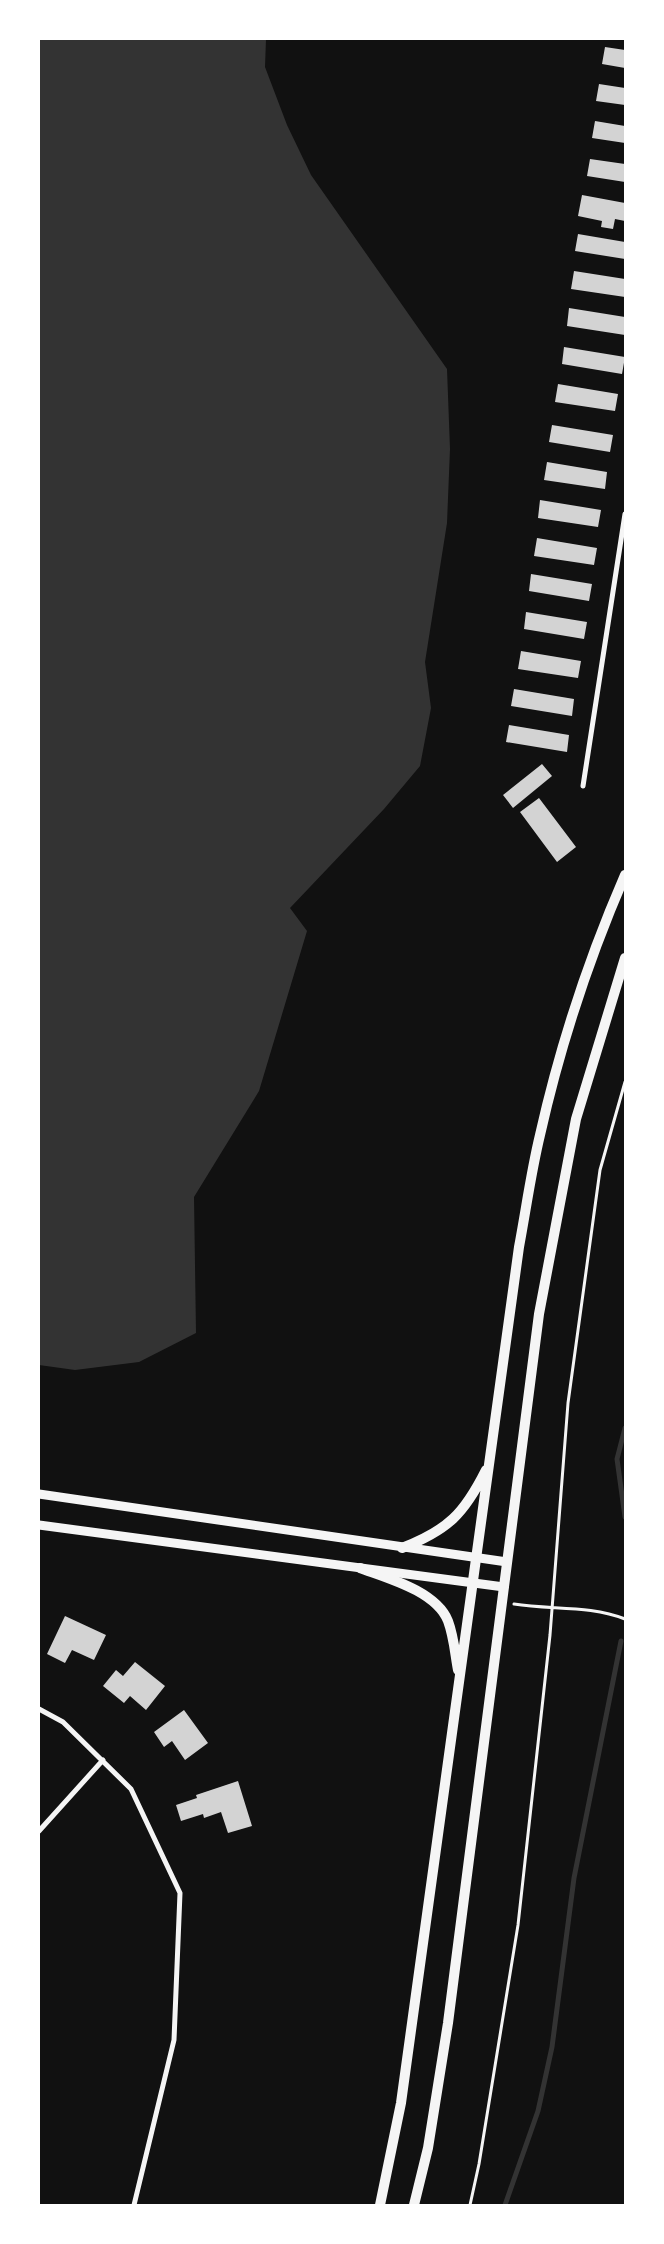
<svg xmlns="http://www.w3.org/2000/svg" width="664" height="2244" viewBox="0 0 664 2244" font-family="'Titillium Web',sans-serif">
  <rect width="100%" height="100%" fill="#111"/>
  <path fill="#333" d="M39,39H266L265,67L287,125L311,175L447,369L450,449L447,523L425,662L431,708L420,766L384,809L290,908L307,931L259,1091L194,1197L196,1333L139,1362L75,1370L39,1365Z"/>
  <g fill="none" stroke-linecap="round" stroke-linejoin="round">
    <path stroke="#333" stroke-width="5" d="M625,1428L617,1459L625,1517
      M505,2205L538,2111L552,2047L574,1878L621,1641"/>
  </g>
  <path fill="#d3d3d3" d="M605,47L625,50V68L602,64Z
    M599,84L625,88V105L596,101Z
    M595,121L625,126V143L592,138Z
    M590,159L625,164V182L587,176Z
    M582,195L625,203V221L615,219L613,229L601,227L602,221L578,216Z
    M578,234L625,242V259L575,251Z
    M574,271L625,279V297L571,289Z
    M569,308L625,317V335L567,326Z
    M564,347L625,357L622,374L562,364Z
    M558,384L618,394L615,411L555,402Z
    M552,425L613,435L610,452L549,442Z
    M547,462L607,472L605,489L544,480Z
    M540,500L601,510L598,527L538,518Z
    M537,538L597,548L594,565L534,556Z
    M531,574L592,584L589,601L529,591Z
    M526,612L587,622L584,639L524,629Z
    M521,651L581,661L578,678L518,669Z
    M514,689L574,699L572,716L511,706Z
    M509,725L569,735L567,752L506,742Z
    M542,764L552,776L513,808L503,795Z
    M539,798L576,847L557,862L520,812Z
    M65,1616L106,1635L94,1660L72,1650L65,1663L47,1654Z
    M135,1662L165,1686L146,1710L130,1696L124,1703L103,1686L116,1670L123,1676Z
    M184,1710L208,1743L185,1760L172,1741L164,1747L154,1732Z
    M238,1781L252,1826L228,1833L221,1812L204,1818L203,1814L181,1821L176,1805L197,1798L196,1795Z"/>
  <g fill="none" stroke-linecap="round" stroke-linejoin="round">
    <path stroke="#f5f5f5" stroke-width="3" d="M514,1604C551,1610 590,1605 625,1619
      M470,2205L479,2164L518,1925L550,1635L568,1403L600,1170L625,1082"/>
    <path stroke="#f5f5f5" stroke-width="5" d="M583,786L625,514
      M39,1709L63,1722L131,1789L180,1893L174,2040L134,2205
      M39,1831L103,1760"/>
    <path stroke="#f5f5f5" stroke-width="9" d="M39,1494L507,1562
      M39,1525L504,1587"/>
    <path stroke="#f5f5f5" stroke-width="10" d="M402,1548C448,1530 464,1514 486,1470
      M360,1568C387,1578 436,1591 448,1621C454,1637 455,1654 458,1670
      M380,2205L401,2103L519,1247C526,1210 531,1172 540,1135C560,1046 589,958 625,875
      M414,2205L428,2148L448,2023L539,1314L576,1119L625,958"/>
  </g>
  <rect width="664" height="2244" fill="none" stroke="#ffffff" stroke-width="80"/>
</svg>
